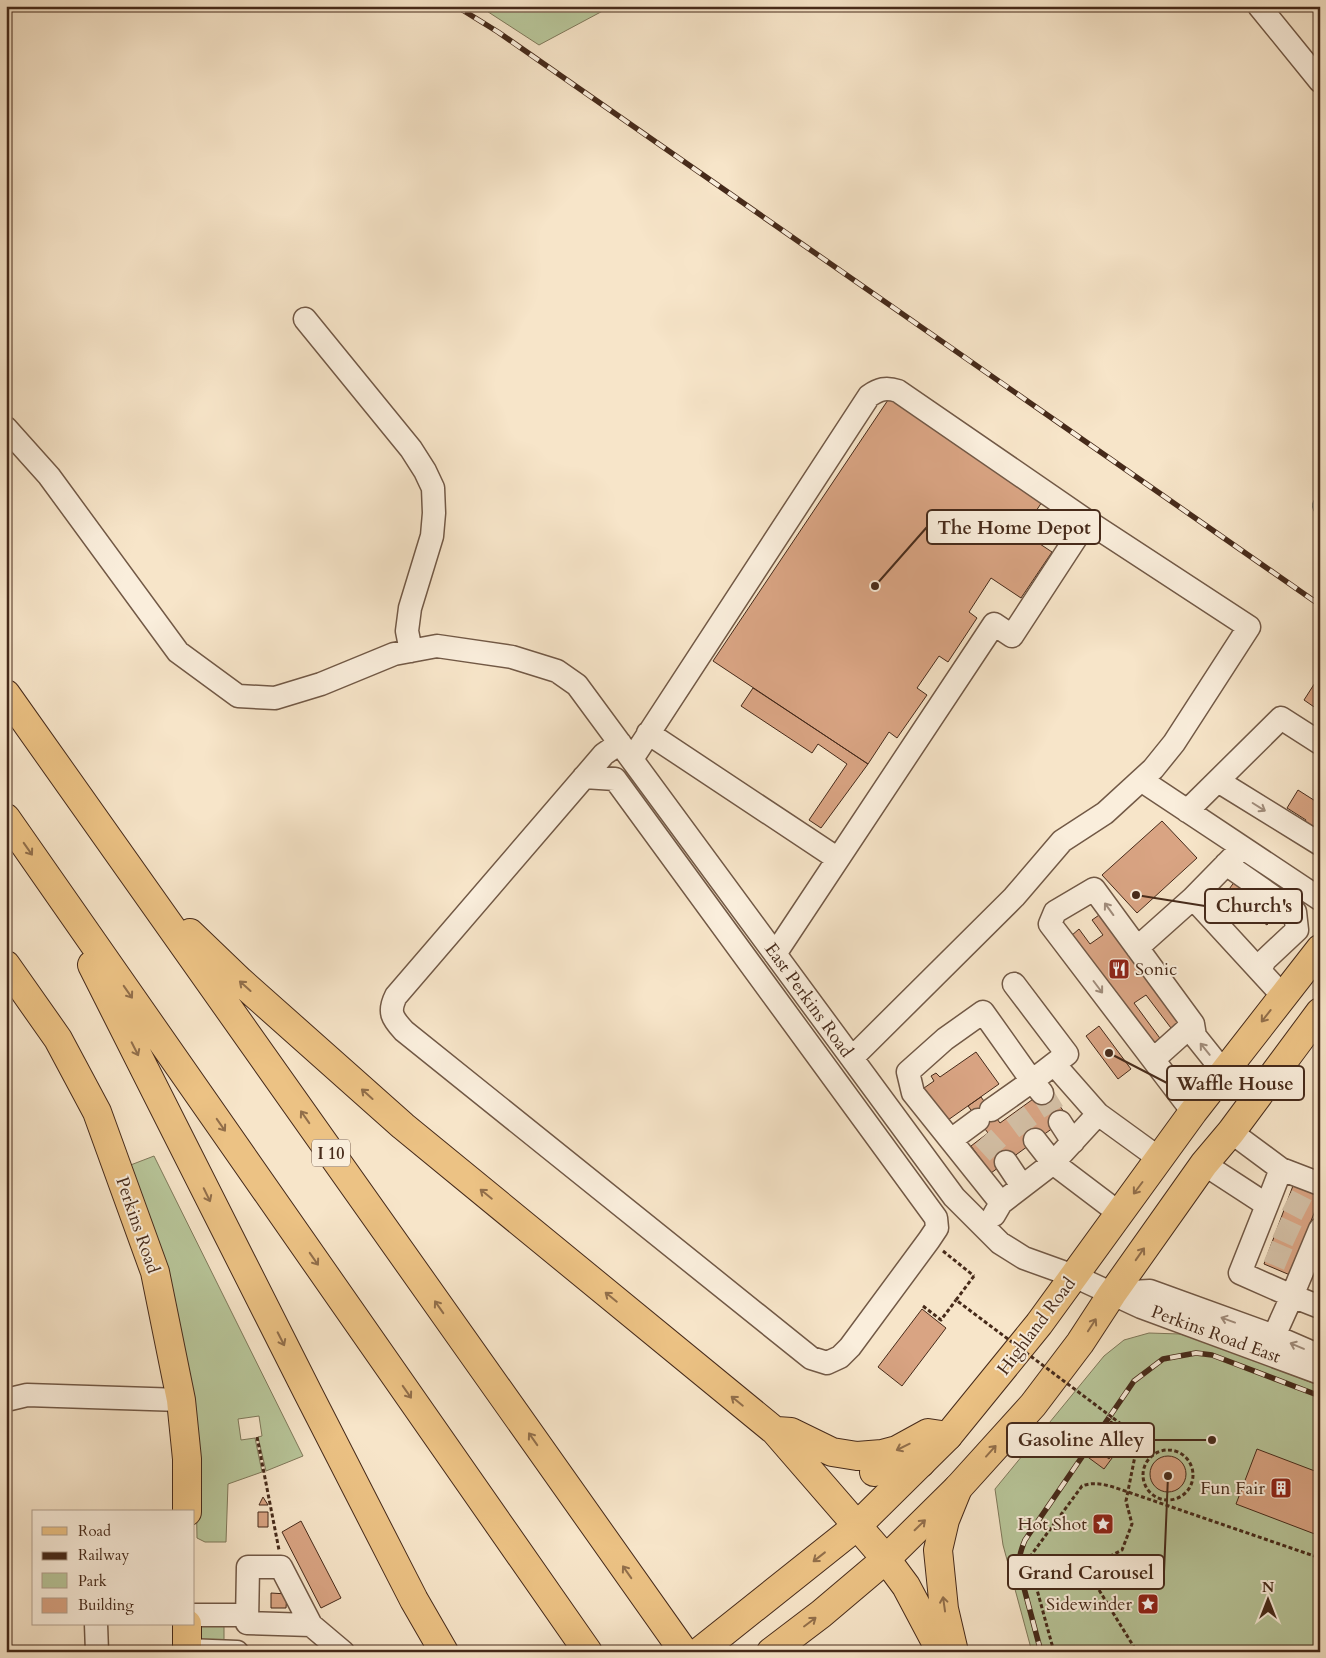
<svg xmlns="http://www.w3.org/2000/svg" width="1326" height="1658" viewBox="0 0 1326 1658" font-family="Cardo,serif">
  <rect width="100%" height="100%" fill="#f7e5c9"/>
  <filter id="stains"><feTurbulence type="fractalNoise" baseFrequency=".004" numOctaves="4"/><feColorMatrix values="0 0 0 0 .2 0 0 0 0 .09 0 0 0 0 .02 0 0 0 .5 -.17"/></filter>
  <radialGradient id="worn" r=".72"><stop offset=".6" stop-color="#630" stop-opacity="0"/><stop offset="1" stop-color="#630" stop-opacity=".3"/></radialGradient>
  <path fill="#b8c69a" stroke="#7f785a" d="M479,6H612L539,45Z
    M154,1156L303,1456L266,1471L258,1437L262,1436L259,1416L238,1419L241,1440L255,1438L262,1472L228,1484L226,1542H205L197,1538L196,1479L128,1166Z
    M1149,1333L1180,1334L1215,1344L1320,1386V1652H1032L1003,1545L995,1489L1104,1356L1124,1340Z
    M224,1621V1645L200,1643L196,1626Z"/>
  <path fill="#9ebebc" stroke="#7b837b" d="M1320,494V518C1310,509 1310,502 1320,494Z"/>
  <path fill="#d9a483" stroke="#462a1a" d="M890,397L1044,499L1022,532L1052,552L1021,598L991,578L969,612L977,618L948,662L939,656L917,688L927,695L897,738L889,732L868,764L713,661Z
    M1320,675V711L1304,700Z
    M753,688L868,764L821,828L809,820L847,764L818,744L812,753L741,706Z
    M1298,790L1320,804L1318,832L1304,823L1306,820L1287,808Z
    M1162,821L1197,858L1137,913L1102,875Z
    M1235,881L1278,909L1267,925L1224,896Z
    M1102,913L1183,1025L1174,1032L1146,995L1134,1003L1162,1041L1152,1048L1071,936L1079,929L1090,944L1103,935L1092,920Z
    M1099,1026L1131,1069L1118,1079L1086,1036Z
    M976,1052L999,1084L948,1120L924,1088L934,1081L931,1076L936,1073L940,1077Z
    M1047,1089L1068,1117L991,1173L971,1146L988,1133L968,1106L981,1097L1000,1123Z
    M1294,1183L1320,1194V1198L1290,1275L1264,1264Z
    M922,1309L946,1328L902,1386L878,1367Z
    M1111,1421L1129,1435L1126,1440L1108,1426Z
    M1111,1421L1129,1435L1104,1469L1085,1455Z
    M1102,1434L1119,1446L1109,1459L1092,1446Z
    M1257,1449L1320,1473V1536L1236,1504Z
    M1150 1474a18 18 0 1 1 36 0a18 18 0 1 1-36 0Z
    M263,1497L268,1505H259Z
    M258,1512H268V1527H258Z
    M301,1521L341,1598L321,1608L282,1532Z
    M271,1593L287,1594L286,1608H271Z"/>
  <g fill="none" stroke-linecap="round" stroke-linejoin="round">
    <path stroke="#d4c0a6" stroke-width="22" stroke-dasharray="22 11" stroke-linecap="butt" d="M1042,1093L1060,1122
      M1015,1113L1035,1140
      M983,1137L1006,1162
      M1287,1200L1314,1214
      M1277,1227L1303,1239
      M1268,1251L1294,1262"/>
    <g stroke="#725946" stroke-width="25">
      <path id="minor" d="M1259,6L1320,81
        M305,319L411,449L425,471L433,488L434,513L432,536L410,608L407,631L411,651
        M6,428L49,476L178,652L238,696L275,698L321,684L394,654L437,646L512,657L557,671L577,685L954,1197L1000,1243L1024,1258L1074,1276L1141,1307L1320,1373
        M648,733L838,859
        M632,759L869,396C879,389 886,387 898,391L1087,521
        M584,777L615,779L936,1218L937,1228L929,1240L850,1347L840,1357L827,1363L811,1358L404,1031C392,1018 388,1012 396,996L604,754L620,743
        M1141,780L1320,899
        M1218,781L1320,844
        M1187,811L1281,718L1320,743
        M1242,848L1193,898L1282,995
        M1226,864L1295,912L1297,930L1265,960L1260,970
        M1137,948L1193,898
        M775,954L994,624L1012,636L1087,521L1249,627L1174,743L1153,769L1105,813L1062,841L1014,897L852,1058
        M1014,984L1067,1054L1054,1064
        M1154,1059L1193,1024
        M991,1110L1032,1081L1042,1093
        M1193,1112L1050,924L1055,912L1094,889L1193,1024L1195,1036L1223,1071
        M1060,1122L1073,1142
        M1231,1132L1281,1169
        M951,1140L978,1120
        M1006,1162L1022,1186
        M1204,1164L1267,1205L1240,1273L1292,1296L1274,1336
        M1001,1203L913,1093L908,1072L945,1039L983,1012L1032,1081L1054,1064L1098,1114
        M1267,1205L1281,1169L1320,1184
        M1119,1213L1053,1163L1098,1114L1160,1159
        M994,1215L1001,1203L1053,1163L1035,1140
        M1320,1229L1292,1296L1320,1307
        M1113,1293L1150,1291L1274,1336L1320,1356
        M6,1400L27,1395L181,1400
        M248,1567H281L311,1625L247,1623Z
        M194,1615H247
        M96,1624L97,1652
        M311,1625L343,1652
        M187,1650L237,1652"/>
    </g>
    <g stroke="#462a1a" stroke-width="30">
      <path id="major" d="M6,965L58,1039L97,1112L155,1272L181,1400L187,1459V1512
        M187,1652V1624
        M699,1652L857,1526L948,1436L1039,1324L1193,1112L1320,949
        M771,1652L821,1614L886,1559L958,1488L1033,1405L1080,1343L1112,1294L1204,1164L1231,1132L1320,1012"/>
    </g>
    <g stroke="#462a1a" stroke-width="30">
      <path id="highway" d="M6,694L684,1652
        M6,818L588,1652
        M190,933L240,981L403,1126L775,1431L886,1559L906,1586L941,1652
        M92,965L308,1393L414,1600L444,1652
        M777,1431L791,1432L832,1452L857,1456L882,1454L897,1450L928,1433L948,1436
        M874,1472L921,1463
        M954,1652L944,1609L938,1550L945,1520L958,1488"/>
    </g>
    <path stroke="#462a1a" stroke-width="3" stroke-dasharray="4 2.5" stroke-linecap="butt" d="M943,1251L974,1276
      M923,1306L941,1320L956,1300
      M1113,1418L1143,1440L1135,1456L1126,1501L1132,1524L1122,1550L1101,1561L1088,1572L1137,1652
      M257,1437L279,1550
      M1143 1475a25 25 0 1 1 50 0a25 25 0 1 1-50 0Z
      M1054,1652L1030,1564L1032,1554L1082,1486C1097,1480 1113,1487 1128,1492L1320,1558"/>
    <use href="#minor" stroke="#faeedc" stroke-width="22"/>
    <use href="#major" stroke="#ecc284" stroke-width="28"/>
    <use href="#highway" stroke="#ecc284" stroke-width="28"/>
    <g stroke="#462a1a" stroke-width="5.5">
      <path id="rail" d="M456,6L498,32L1320,605
        M1041,1652L1020,1573C1018,1560 1020,1552 1025,1540L1134,1381L1163,1359L1196,1353L1212,1355L1320,1396"/>
    </g>
    <use href="#rail" stroke="#faeedc" stroke-width="4" stroke-dasharray="11" stroke-linecap="butt"/>
    <path stroke="#462a1a" stroke-width="3" stroke-dasharray="4 2.5" stroke-linecap="butt" d="M974,1276L956,1300L1113,1418"/>
  </g>
  <defs><path id="oneway-shaft" d="M-6 0H5M1.5-3L5.5 0L1.5 3" fill="none" stroke-width="1.6" stroke-linecap="round" stroke-linejoin="round" transform="scale(1.25)"/></defs>
  <g stroke="#a08c7b">
    <use href="#oneway-shaft" transform="translate(1259 807) rotate(32)"/>
    <use href="#oneway-shaft" transform="translate(1109 909) rotate(-126)"/>
    <use href="#oneway-shaft" transform="translate(1098 987) rotate(53)"/>
    <use href="#oneway-shaft" transform="translate(1205 1049) rotate(-129)"/>
    <use href="#oneway-shaft" transform="translate(1228 1320) rotate(-160)"/>
    <use href="#oneway-shaft" transform="translate(1297 1346) rotate(-157)"/>
  </g>
  <g stroke="#916e4a">
    <use href="#oneway-shaft" transform="translate(28 849) rotate(55)"/>
    <use href="#oneway-shaft" transform="translate(245 986) rotate(-138)"/>
    <use href="#oneway-shaft" transform="translate(128 992) rotate(55)"/>
    <use href="#oneway-shaft" transform="translate(1266 1016) rotate(128)"/>
    <use href="#oneway-shaft" transform="translate(135 1049) rotate(63)"/>
    <use href="#oneway-shaft" transform="translate(367 1094) rotate(-138)"/>
    <use href="#oneway-shaft" transform="translate(305 1117) rotate(-125)"/>
    <use href="#oneway-shaft" transform="translate(221 1125) rotate(55)"/>
    <use href="#oneway-shaft" transform="translate(1138 1188) rotate(127)"/>
    <use href="#oneway-shaft" transform="translate(486 1194) rotate(-141)"/>
    <use href="#oneway-shaft" transform="translate(207 1195) rotate(64)"/>
    <use href="#oneway-shaft" transform="translate(1140 1254) rotate(-55)"/>
    <use href="#oneway-shaft" transform="translate(314 1259) rotate(55)"/>
    <use href="#oneway-shaft" transform="translate(611 1297) rotate(-141)"/>
    <use href="#oneway-shaft" transform="translate(439 1307) rotate(-125)"/>
    <use href="#oneway-shaft" transform="translate(1092 1325) rotate(-57)"/>
    <use href="#oneway-shaft" transform="translate(281 1339) rotate(63)"/>
    <use href="#oneway-shaft" transform="translate(407 1392) rotate(55)"/>
    <use href="#oneway-shaft" transform="translate(737 1401) rotate(-141)"/>
    <use href="#oneway-shaft" transform="translate(533 1439) rotate(-125)"/>
    <use href="#oneway-shaft" transform="translate(903 1447) rotate(154)"/>
    <use href="#oneway-shaft" transform="translate(991 1451) rotate(-48)"/>
    <use href="#oneway-shaft" transform="translate(920 1525) rotate(-44)"/>
    <use href="#oneway-shaft" transform="translate(819 1557) rotate(142)"/>
    <use href="#oneway-shaft" transform="translate(627 1572) rotate(-125)"/>
    <use href="#oneway-shaft" transform="translate(944 1604) rotate(-98)"/>
    <use href="#oneway-shaft" transform="translate(810 1622) rotate(-37)"/>
  </g>
  <defs>
    <g id="restaurant-square" transform="scale(1.125)"><rect x="-9" y="-9" width="18" height="18" rx="4" fill="#8f2418" stroke="#faeedc"/><path d="M-5-6h1v4h1v-4h1v4h1v-4h1v5L-1.5 .5V6h-2V.5L-5-1ZM5-6V6H3V1.5H1.5Q1.5-4 5-6Z" fill="#fff"/></g>
    <g id="building-square" transform="scale(1.125)"><rect x="-9" y="-9" width="18" height="18" rx="4" fill="#8f2418" stroke="#faeedc"/><path d="M-4-6H4V6H1V3H-1V6H-4ZM-2.5-4.3h1.7v1.8h-1.7ZM.8-4.3h1.7v1.8H.8ZM-2.5-1h1.7V.8h-1.7ZM.8-1h1.7V.8H.8Z" fill="#fff"/></g>
    <g id="sight-square" transform="scale(1.125)"><rect x="-9" y="-9" width="18" height="18" rx="4" fill="#8f2418" stroke="#faeedc"/><path d="M0-6L1.8-2.2L6-1.7L2.9 1.2L3.7 5.4L0 3.3L-3.7 5.4L-2.9 1.2L-6-1.7L-1.8-2.2Z" fill="#fff"/></g>
  </defs>
  <g fill-rule="evenodd">
    <use href="#restaurant-square" x="1119" y="969"/>
    <use href="#building-square" x="1281" y="1488"/>
    <use href="#sight-square" x="1103" y="1524"/>
    <use href="#sight-square" x="1148" y="1604"/>
  </g>
  <g text-anchor="middle" stroke-width="4" stroke-linejoin="round" paint-order="stroke">
    <rect fill="#faeedc" stroke="#7c6554" stroke-width="1" x="312" y="1139.5" width="38" height="27" rx="4"/>
    <g font-size="16" font-weight="bold" fill="#462a1a">
      <text x="331" y="1159">I 10</text>
    </g>
    <g font-size="18" fill="#462a1a" stroke="#faeedc" text-anchor="end">
      <text x="1135" y="975" text-anchor="start">Sonic</text>
      <text x="1265" y="1494">Fun Fair</text>
      <text x="1087" y="1530">Hot Shot</text>
      <text x="1132" y="1610">Sidewinder</text>
    </g>
    <g font-size="18" fill="#462a1a" stroke="#faeedc">
      <text transform="translate(809 1000) rotate(54)" y="6">East Perkins Road</text>
      <text transform="translate(138 1225) rotate(71)" y="6">Perkins Road</text>
      <text transform="translate(1036 1326) rotate(-53)" y="6">Highland Road</text>
      <text transform="translate(1216 1334) rotate(20)" y="6">Perkins Road East</text>
    </g>
  </g>
  <path fill="none" stroke="#462a1a" stroke-width="2" d="M875 586L927 527M1136 895L1205 906M1109 1053L1167 1083M1212 1440L1154 1440M1168 1476L1164 1572"/>
  <g fill="#462a1a" stroke="#faeedc" stroke-width="2">
    <circle cx="875" cy="586" r="5"/>
    <circle cx="1136" cy="895" r="5"/>
    <circle cx="1109" cy="1053" r="5"/>
    <circle cx="1212" cy="1440" r="5"/>
    <circle cx="1168" cy="1476" r="5"/>
  </g>
  <g fill="#faeedc" stroke="#462a1a" stroke-width="2">
    <rect x="927" y="510" width="173" height="34" rx="5"/>
    <rect x="1205" y="889" width="97" height="34" rx="5"/>
    <rect x="1167" y="1066" width="137" height="34" rx="5"/>
    <rect x="1007" y="1423" width="147" height="34" rx="5"/>
    <rect x="1008" y="1555" width="156" height="34" rx="5"/>
  </g>
  <g font-size="19" text-anchor="middle" font-weight="bold" fill="#462a1a">
    <text x="1014" y="534">The Home Depot</text>
    <text x="1254" y="912">Church's</text>
    <text x="1235" y="1090">Waffle House</text>
    <text x="1081" y="1446">Gasoline Alley</text>
    <text x="1086" y="1579">Grand Carousel</text>
  </g>
  <rect width="1326" height="1658" fill="none" stroke="#f7e5c9" stroke-width="25"/>
  <rect x="8" y="8" width="1311" height="1643" fill="none" stroke="#462a1a" stroke-width="2.5"/>
  <rect x="12" y="12" width="1301" height="1633" fill="none" stroke="#462a1a"/>
  <rect x="32" y="1510" width="162" height="115" fill="#faeedc" stroke="#b2a08e"/>
  <rect x="42" y="1527" width="25" height="8" fill="#ecc284" stroke="#b2a08e"/>
  <text x="78" y="1536" font-size="15" fill="#462a1a">Road</text>
  <rect x="42" y="1552" width="25" height="8" fill="#462a1a" stroke="#b2a08e"/>
  <text x="78" y="1560" font-size="15" fill="#462a1a">Railway</text>
  <rect x="42" y="1573" width="25" height="15" fill="#b8c69a" stroke="#b2a08e"/>
  <text x="78" y="1586" font-size="15" fill="#462a1a">Park</text>
  <rect x="42" y="1598" width="25" height="15" fill="#d9a483" stroke="#b2a08e"/>
  <text x="78" y="1610" font-size="15" fill="#462a1a">Building</text>
  <g transform="translate(1268 1600)" stroke="#faeedc" stroke-width="4" paint-order="stroke">
  <path d="M0-4L9 19L0 12L-9 19Z" fill="#462a1a"/>
  <text y="-8" font-size="14" font-weight="bold" text-anchor="middle" fill="#462a1a">N</text>
  </g>
  <rect width="100%" height="100%" filter="url(#stains)"/>
  <rect width="100%" height="100%" fill="url(#worn)"/>
</svg>
